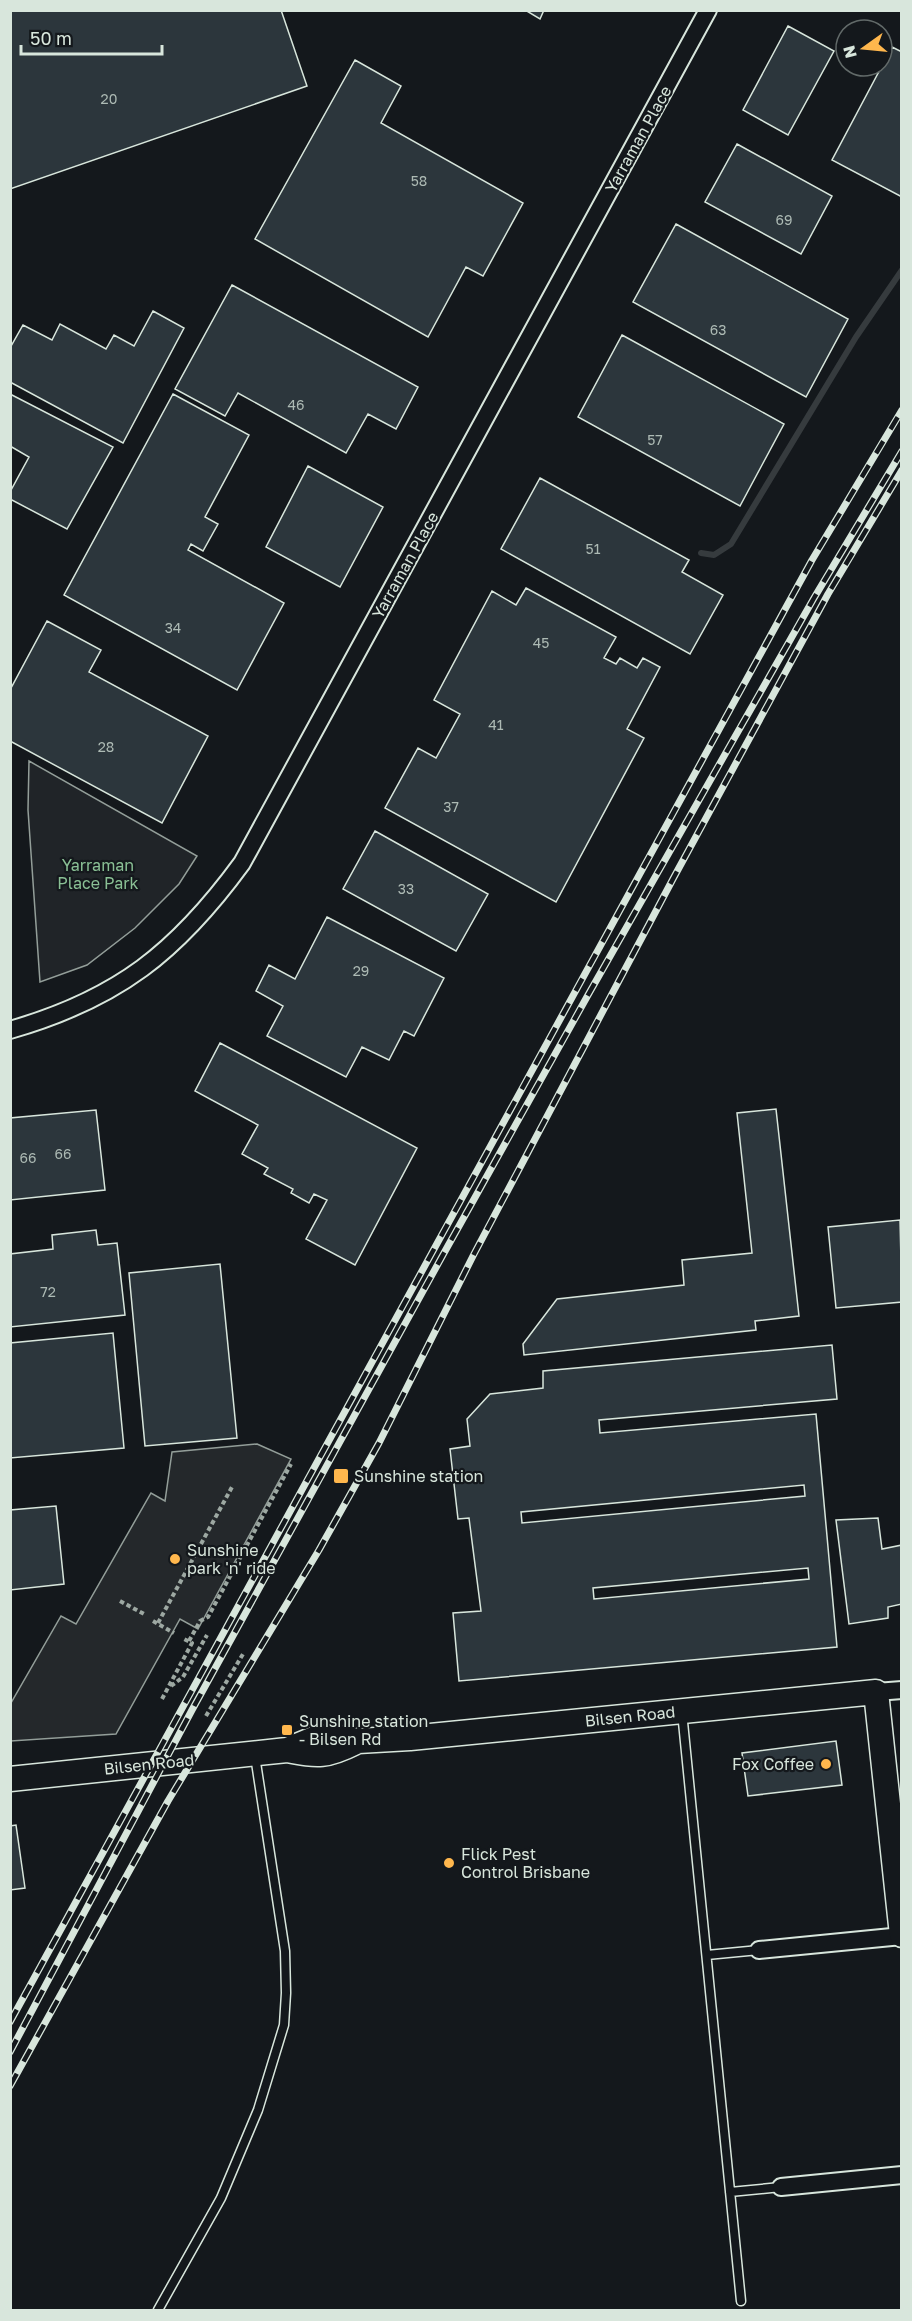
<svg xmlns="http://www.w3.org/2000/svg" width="912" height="2321" viewBox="0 0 912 2321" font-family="'Golos Text',sans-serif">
  <rect width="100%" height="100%" fill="#14181c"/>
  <path fill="#202428" stroke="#939e99" stroke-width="1.5" d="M29,761L197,856L179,884L135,928L87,965L40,982L28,810Z"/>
  <path fill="#24282b" stroke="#939e99" stroke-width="1.5" d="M257,1444L291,1459L198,1629L180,1619L116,1734L11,1741V1703L61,1616L76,1624L151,1493L165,1501L172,1452Z"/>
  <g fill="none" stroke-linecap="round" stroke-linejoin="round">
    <path stroke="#363b3e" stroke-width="6" d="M701,553L714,555L731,544L856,337L902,270"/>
  </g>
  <path fill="#2c363c" stroke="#d8e6dc" stroke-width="1.5" fill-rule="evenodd" d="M10,10H281L307,86L10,189Z
    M525,10H544L540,19Z
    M788,26L834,51L788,135L743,110Z
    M892,47L902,52V197L832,160Z
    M355,60L401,86L381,123L523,203L483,276L466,267L428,337L255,239Z
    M737,144L832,196L801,254L705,202Z
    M676,224L848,319L806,397L633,302Z
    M232,285L418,387L396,429L368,414L346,453L238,393L225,416L175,389Z
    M153,311L184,328L123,443L10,382V348L23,325L52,340L60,324L106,349L114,335L134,346Z
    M622,335L784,424L740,506L578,417Z
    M10,394L113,447L67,529L10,499V492L29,457L10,446Z
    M173,394L249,435L205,517L218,524L203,551L191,544L188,550L284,603L237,690L64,595Z
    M308,466L383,507L340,587L266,547Z
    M540,478L689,560L682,572L723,595L690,654L501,549Z
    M526,588L616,637L604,658L616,664L620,658L637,668L643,658L660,667L627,729L644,738L556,902L385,808L418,748L436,758L460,714L434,700L492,591L516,605Z
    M47,621L101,650L89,672L208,736L162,823L10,741V690Z
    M375,831L488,894L456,951L343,889Z
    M327,917L444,978L414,1036L404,1031L389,1060L362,1047L346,1077L267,1036L283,1006L256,991L269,965L295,979Z
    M220,1043L417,1148L355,1265L306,1239L327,1200L314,1194L309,1203L291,1193L293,1189L264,1174L268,1168L242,1154L258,1125L195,1091Z
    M776,1109L799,1316L755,1321L756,1330L524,1355L523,1344L557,1299L684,1285L682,1260L752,1253L737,1113Z
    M96,1110L105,1190L10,1200V1118Z
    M900,1220L902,1302L836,1308L828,1227Z
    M96,1230L98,1245L117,1243L125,1315L10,1327V1254L53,1249L52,1235Z
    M220,1264L237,1438L145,1446L129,1273Z
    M113,1333L124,1448L10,1458V1343Z
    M832,1345L837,1399L599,1420L600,1433L816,1414L837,1647L459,1681L453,1613L481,1611L469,1518L458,1519L450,1449L470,1446L467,1419L490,1394L543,1388V1371ZM804,1485L805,1496L522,1523L521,1512ZM808,1568L809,1579L594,1599L593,1588Z
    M56,1506L64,1584L10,1590V1510Z
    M878,1518L882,1549L902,1545V1604L888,1607V1618L849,1624L836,1520Z
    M836,1741L842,1785L748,1796L742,1753Z
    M16,1825L25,1888L10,1890V1826Z"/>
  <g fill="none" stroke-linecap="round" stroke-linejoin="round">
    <g stroke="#d8e6dc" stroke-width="11">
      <path id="lane" d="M682,1712L741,2301
        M707,1955L759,1950
        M730,2192L781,2187
        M158,2310L221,2198L258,2110L284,2025L286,1993L285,1951L255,1756"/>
    </g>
    <g stroke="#d8e6dc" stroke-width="20">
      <path id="street" d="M10,1030C118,999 177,952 242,863L708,10
        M876,1692L902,1690
        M759,1950L902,1936
        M781,2187L902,2175"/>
    </g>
    <g stroke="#d8e6dc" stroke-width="27">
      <path id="secondary" d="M287,1750L316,1738L333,1737L358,1741L410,1738L876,1692L902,1935
        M10,1779L287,1750C319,1756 326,1757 356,1742"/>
    </g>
    <path stroke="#9da8a2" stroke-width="4" stroke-dasharray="4.5 3" stroke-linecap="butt" d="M120,1601L144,1614
      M153,1621L174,1633
      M158,1623L232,1487
      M189,1641L200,1621L208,1617L291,1464
      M171,1686L183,1677L207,1635
      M162,1699L192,1643L184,1639
      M206,1716L243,1654"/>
    <use href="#lane" stroke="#14181c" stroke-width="8"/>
    <use href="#street" stroke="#14181c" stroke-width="16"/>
    <use href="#secondary" stroke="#14181c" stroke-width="24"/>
    <g stroke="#d8e6dc" stroke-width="7">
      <path id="rail" d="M10,2022L812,560L902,410
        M10,2052L192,1710L444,1253L588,995L814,598L902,451
        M10,2086L168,1801L319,1550L379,1443L474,1254L674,877L828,594L902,470"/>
    </g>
    <use href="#rail" stroke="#14181c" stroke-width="4.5" stroke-dasharray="14" stroke-linecap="butt"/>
  </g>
  <g fill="#ffb74d" stroke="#14181c" stroke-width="2">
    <rect x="333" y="1468" width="16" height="16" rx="3"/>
    <circle cx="175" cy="1559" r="6"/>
    <rect x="281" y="1724" width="12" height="12" rx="3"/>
    <circle cx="826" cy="1764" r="6"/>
    <circle cx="449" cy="1863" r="6"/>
  </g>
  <g text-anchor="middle" stroke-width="4.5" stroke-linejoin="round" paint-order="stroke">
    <g font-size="14" fill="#adbab4">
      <text x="109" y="104">20</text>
      <text x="419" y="186">58</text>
      <text x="784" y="225">69</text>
      <text x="718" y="335">63</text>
      <text x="296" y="410">46</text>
      <text x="655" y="445">57</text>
      <text x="593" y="554">51</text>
      <text x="173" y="633">34</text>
      <text x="541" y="648">45</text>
      <text x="496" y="730">41</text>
      <text x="106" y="752">28</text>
      <text x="451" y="812">37</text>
      <text x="406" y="894">33</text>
      <text x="361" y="976">29</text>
      <text x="63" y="1159">66</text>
      <text x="28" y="1163">66</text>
      <text x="48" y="1297">72</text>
    </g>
    <g font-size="16" fill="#d8e6dc" stroke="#14181c">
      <text transform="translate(638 139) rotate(-61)" y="6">Yarraman Place</text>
      <text transform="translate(405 565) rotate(-61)" y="6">Yarraman Place</text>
      <text transform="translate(630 1716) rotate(-6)" y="6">Bilsen Road</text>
      <text transform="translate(149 1764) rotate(-6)" y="6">Bilsen Road</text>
    </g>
    <g font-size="16" fill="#8ac095" stroke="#14181c">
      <text x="98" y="871">Yarraman<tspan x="98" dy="18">Place Park</tspan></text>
    </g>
    <g font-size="16" fill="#d8e6dc" stroke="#14181c" text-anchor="start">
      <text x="354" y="1482">Sunshine station</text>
      <text x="187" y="1556">Sunshine<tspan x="187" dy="18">park 'n' ride</tspan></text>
      <text x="299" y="1727">Sunshine station<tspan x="299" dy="18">- Bilsen Rd</tspan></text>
      <text x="814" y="1770" text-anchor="end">Fox Coffee</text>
      <text x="461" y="1860">Flick Pest<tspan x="461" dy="18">Control Brisbane</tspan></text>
    </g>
  </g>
  <rect width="912" height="2321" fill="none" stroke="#d8e6dc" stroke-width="24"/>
  <g transform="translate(864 48) rotate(255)"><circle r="28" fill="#14181c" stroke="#626a69" stroke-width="1.5"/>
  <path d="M0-4.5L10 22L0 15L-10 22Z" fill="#ffb74d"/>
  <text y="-9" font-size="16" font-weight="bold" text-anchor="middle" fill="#d8e6dc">N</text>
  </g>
  <path d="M21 45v9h141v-9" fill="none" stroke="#d8e6dc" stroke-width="3"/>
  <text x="30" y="45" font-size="18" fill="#d8e6dc" stroke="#14181c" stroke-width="4.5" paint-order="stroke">50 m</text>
</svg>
